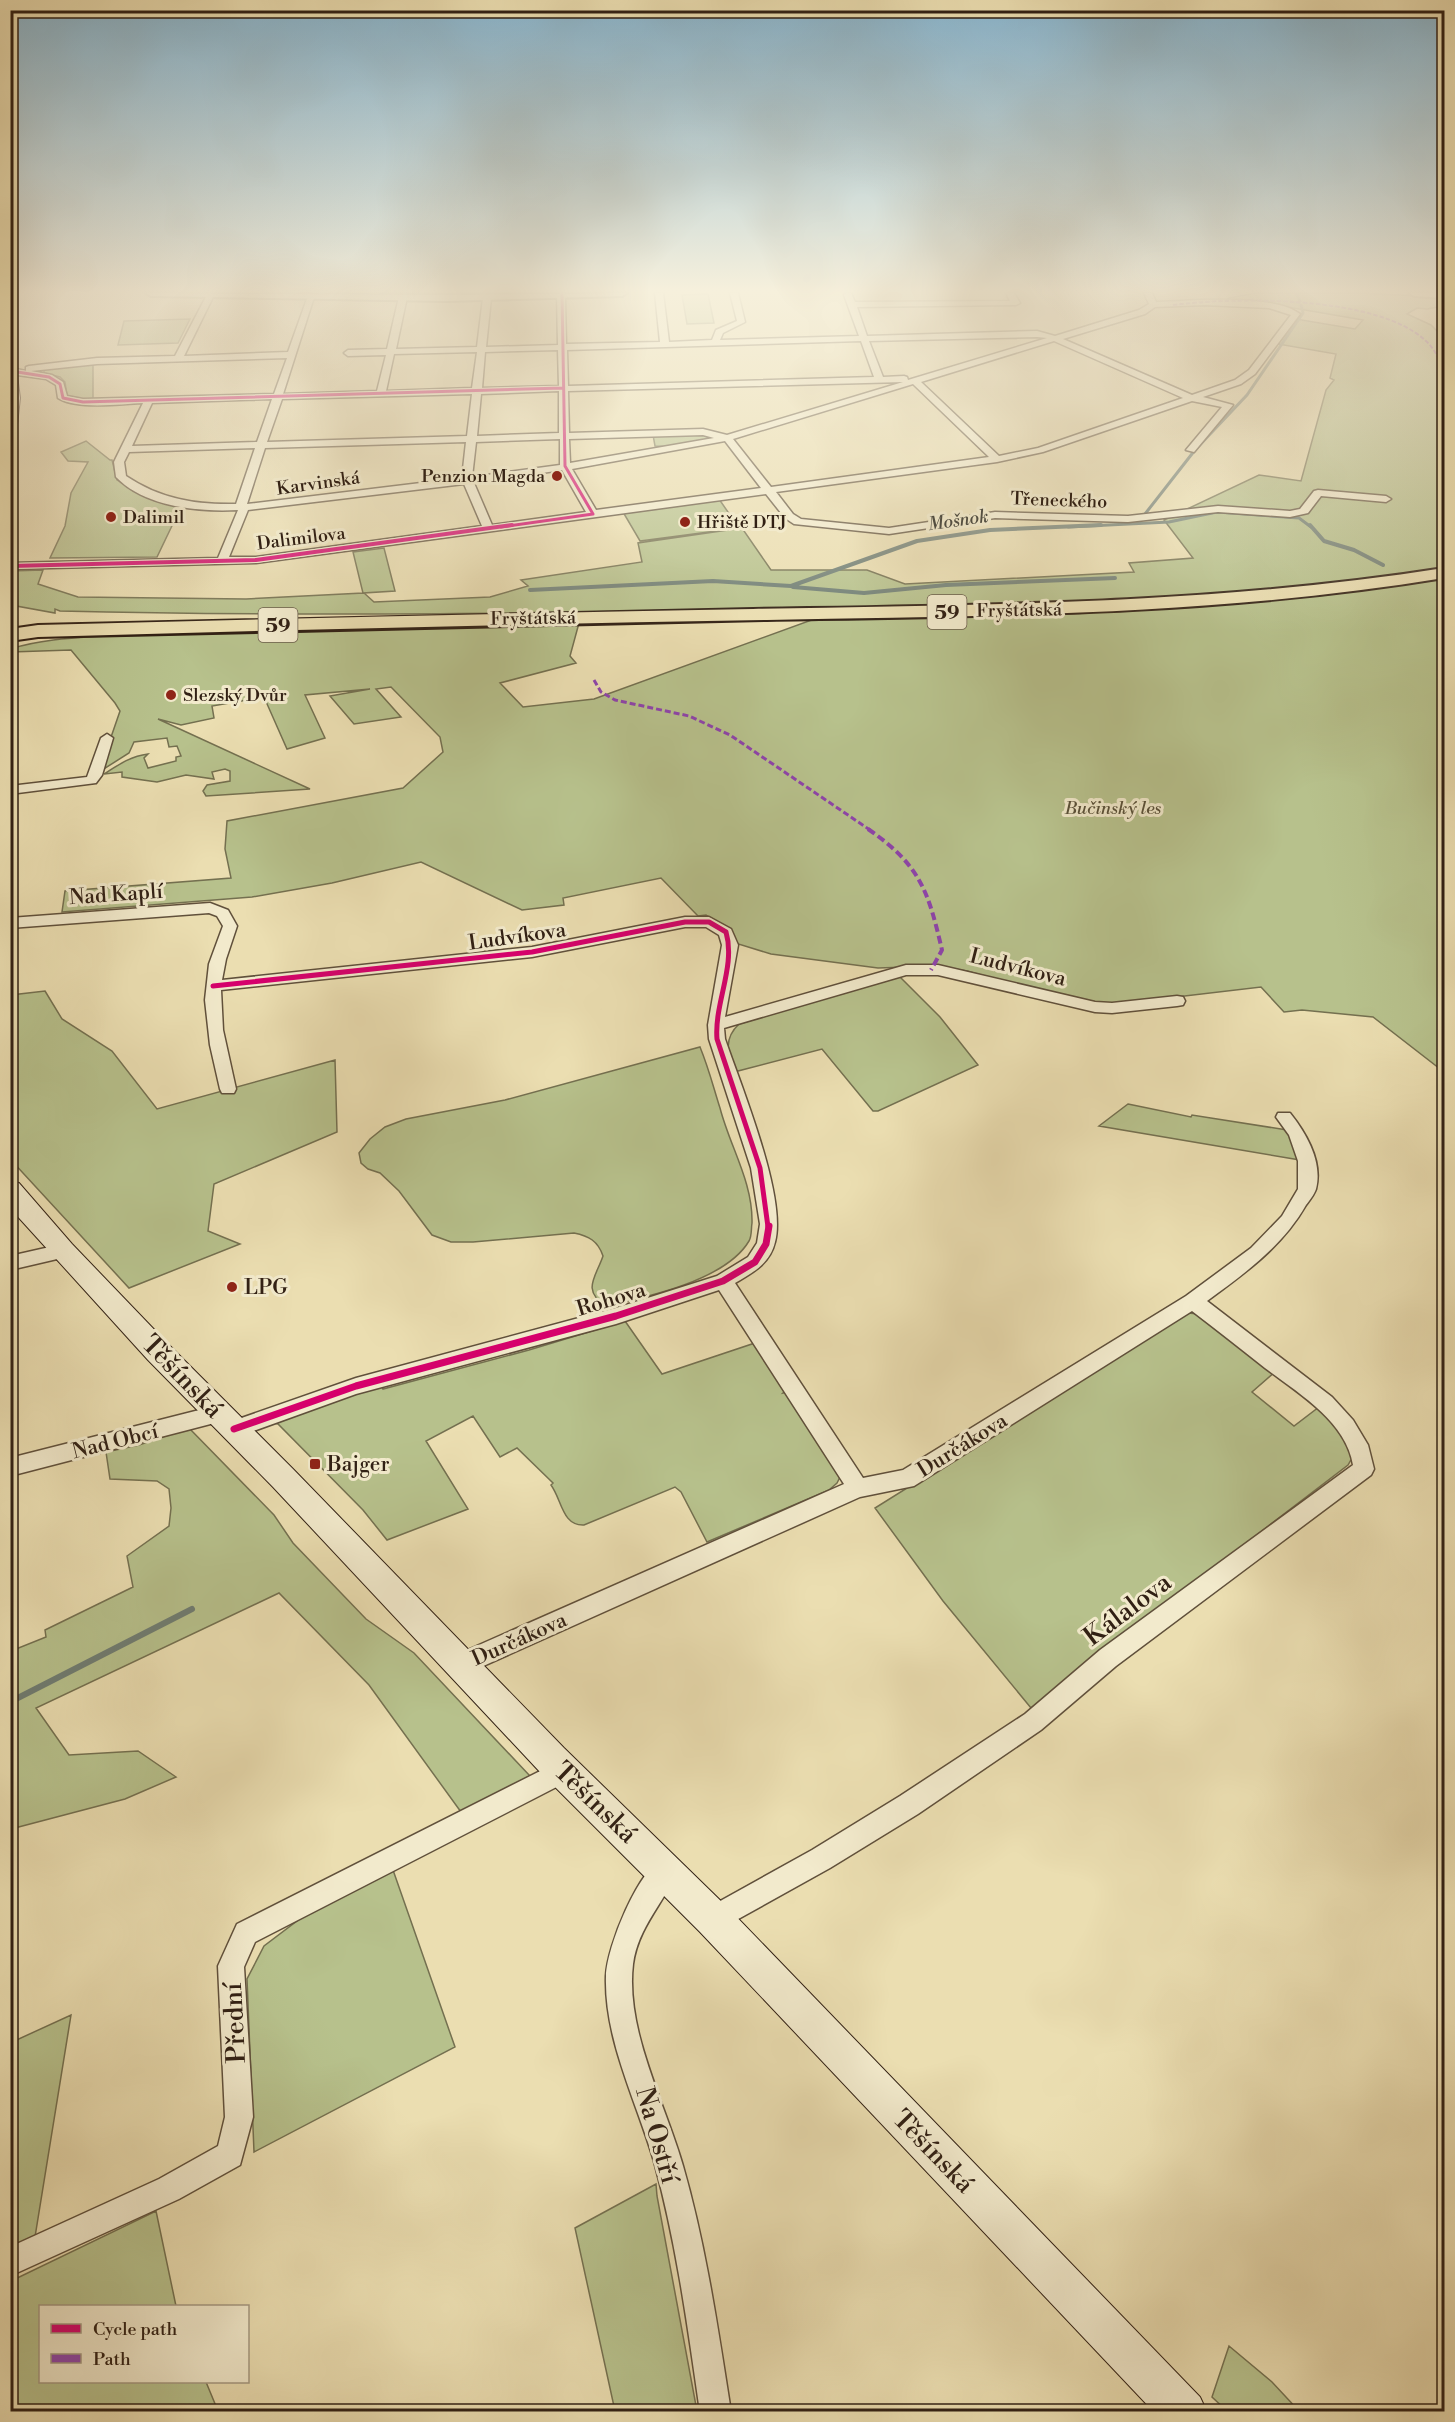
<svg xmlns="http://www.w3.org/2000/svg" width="1455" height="2422" viewBox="0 0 1455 2422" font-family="'Libre Bodoni',serif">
  <rect width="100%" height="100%" fill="#ebdeb1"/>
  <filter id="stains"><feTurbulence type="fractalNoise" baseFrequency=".00333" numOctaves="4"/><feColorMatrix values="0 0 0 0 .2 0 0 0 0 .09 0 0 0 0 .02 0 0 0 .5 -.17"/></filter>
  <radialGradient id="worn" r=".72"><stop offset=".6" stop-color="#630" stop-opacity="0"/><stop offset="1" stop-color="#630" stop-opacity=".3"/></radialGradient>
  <path fill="#b7c18c" stroke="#747050" stroke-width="1.5" d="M1256,293H1354L1444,297V306L1427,309L1417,308L1407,314L1431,325L1436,330L1444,331V568C1239,605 1028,604 819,608C566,613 313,617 60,611L55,609V613L11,605L10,571L43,570L38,584L78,597L246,599L363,593L353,552L384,548L395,591L364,593L374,602L490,597L528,586L521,580L642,562L638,543L742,528L771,570H867L905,584L1134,572L1129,563L1193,558L1164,520L1259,475L1301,481L1326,390L1334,380L1330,378L1336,354L1278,344L1296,319L1355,329L1363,320L1282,306L1224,302L1229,298Z
    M708,294L714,323L687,324L682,295Z
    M190,319L178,343L118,345L124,321Z
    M93,362V400L73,399L67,396L65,382L60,377L44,373V368Z
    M699,434L717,438L674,447L655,446L653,435Z
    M86,441L110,460H112L117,480C138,494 157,501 181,507L157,557L50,558L65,526L71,493L88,462L68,461L61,452Z
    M719,499L739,528L640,541L623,512Z
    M1444,579V1072L1373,1017L1302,1010L1284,1012L1261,987L1108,1005L1052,995L967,971L937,966L878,968L771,954L735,943L730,931L706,915L698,916L661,878L563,898L564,905L522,910L421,862L332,883L252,897L62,912L65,891L231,878L225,849L227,821L403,788L443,752L440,737L391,687L376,689L401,717L354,724L330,696L370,689L305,695L325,738L287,749L264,697L212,706L214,718L181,725L158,719L310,789L206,796L203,791L207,785L230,781V771L225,769L212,772L214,779L186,775L157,782L122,777V772L104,774C118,765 131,756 148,754L144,758L148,768L176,761V757L181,756L177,746L169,747L167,738L134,742L129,753L99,772L120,711L115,703L71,650L11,652L10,649C42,639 73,638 106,636L579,623L570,656L576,663L500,683L523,707L594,699L817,618L1068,614L1195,607L1326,595Z
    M899,976L940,1017L978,1065L878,1111H873L822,1049L734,1072C728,1053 723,1039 739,1024Z
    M45,991L62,1019L112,1051L157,1109L335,1060L337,1132L214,1184L208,1231L240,1244L129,1288L11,1160V995Z
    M700,1047C709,1069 713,1086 720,1108C730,1147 753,1182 752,1223C751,1229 752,1236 749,1241C726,1280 648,1297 606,1306C581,1290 596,1277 603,1256C598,1241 589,1236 574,1233L473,1242H451L432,1235L399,1191L380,1173L368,1169L361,1163L359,1153L370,1139L385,1127L406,1119L505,1100Z
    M1128,1104L1191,1117L1192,1115L1287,1130L1300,1160L1099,1126Z
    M1187,1313L1200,1314L1275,1372L1252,1392L1294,1426L1319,1407L1356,1451L1348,1465L1031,1708L943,1601L875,1508Z
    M625,1321L662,1374L755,1343L786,1390L783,1393L788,1392L840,1477L837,1483L829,1490L707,1542L681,1492L675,1487L584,1525C562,1526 562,1500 551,1485L553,1483L517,1448L500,1457L473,1416L426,1441L468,1509L387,1540L363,1510L278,1424L271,1422L381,1385L383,1389L529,1350Z
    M189,1428L274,1515L293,1543L366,1619L414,1653L530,1776L461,1812L369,1685L279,1593L36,1708L69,1755L138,1751L176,1777L125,1799L11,1829V1651L46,1637L45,1630L133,1587L127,1556L169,1526L171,1508L169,1489L157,1481L110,1479L106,1452L139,1445Z
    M393,1870L455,2047L254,2152L247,1979L264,1946L309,1912Z
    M71,2015L34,2243L10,2253V2043Z
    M656,2184L657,2196L697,2411H615L575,2228Z
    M156,2211L176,2306H40V2382H206L218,2411H11V2281Z
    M1229,2346L1272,2382L1299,2411H1227L1212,2397Z"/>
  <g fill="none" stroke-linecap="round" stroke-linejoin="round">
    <path stroke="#6f7d73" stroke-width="3" d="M1296,293L1300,301
      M1145,514L1195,450L1247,395L1303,313L1301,305
      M1068,527L1169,522L1217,512L1299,518L1311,527"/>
    <path stroke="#6f7d73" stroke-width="4" d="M1310,525L1324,541L1354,550L1383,565
      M793,587L864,593L946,585L1115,578
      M530,590L713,581L791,586L917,541L990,530L1101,525
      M1439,595L1444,597"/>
    <path stroke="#6f7d73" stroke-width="6" d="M10,1702L192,1609"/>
    <g stroke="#60503b" stroke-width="3">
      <path id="minor" d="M208,293L214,295L184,356L288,352L308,296L315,294L283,394L377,391L386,355L348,356L344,353L348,350L387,349L399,297L403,295L407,297L396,349L477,347L483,298L487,296L491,298L486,347L558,345L557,296L561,294L565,296L566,344L660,342L655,293H663L669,342L712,340L716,330L737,321L730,293H738L745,322L723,333L720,340L859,336L844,295L846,293H851L855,302L1010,301L1006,293H1014L1020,303L1016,305L857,307L867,336L1037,331L1055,336L1139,310L1149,304L1144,293H1152L1156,302C1190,301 1274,293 1300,314L1255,374L1241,384L1203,397L1233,405L1194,452L1186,450L1222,407L1192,401L1043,452L997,462L776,492L793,514L801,519L889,528L995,512L1128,516L1218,506L1290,511L1300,509L1314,491L1318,490L1386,496L1391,499L1386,502L1321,496L1308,513L1290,517L1218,512L1128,522L995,518L889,534L794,524L785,518L766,494L256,563L10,569V563L218,558L238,510C198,512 145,507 116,477L114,462L143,403C121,404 76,410 58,398L56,385L46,379L10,374L11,368L26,371V367L29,366L97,358L175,356ZM1205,305L1269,308L1291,315L1249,370L1235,380L1192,395L1063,339L1145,314L1155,307ZM1037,337L1047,338L908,380L907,377L904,376L883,377L869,341ZM861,341L874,377L568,386L567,350ZM1054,341L1183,398L1038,448L999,456L921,382ZM558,350L559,386L482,388L485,352ZM477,352L472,388L386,391L394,354ZM287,358L274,394L83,399L67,396L63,382L52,375L31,371L97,364ZM903,382L727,435L703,429L569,433L568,391ZM913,384L989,457L771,487L733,439ZM559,391V433L477,436L481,394ZM472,394L467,436L267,442L282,399ZM272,399L257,442L132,446L152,403ZM703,435L714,438L570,463L569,439ZM560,439V465L472,477L476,442ZM725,441L761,488L596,510L572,469ZM466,442L462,478L247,504L265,448ZM255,448L236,504C196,505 160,499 126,476L124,462L129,452ZM562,470L586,512L492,525L474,483ZM464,484L482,526L256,557H229L248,510Z
        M107,734L113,738L102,775L96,783L10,794V786L87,777L101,738Z
        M210,903L228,910L237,926L226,959L222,980L532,947L685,917H709L731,929L738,945L725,1017L906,965H938L1095,1002L1112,1003L1177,996L1183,997L1185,1001L1183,1005L1177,1006L1112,1013L1095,1012L938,975H906L724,1028L725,1039C741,1086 787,1197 775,1242C770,1264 752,1273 735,1283L863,1478L903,1470L1186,1296L1251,1248L1282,1216L1298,1189V1161L1289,1135L1276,1117L1278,1113H1290C1306,1133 1323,1162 1316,1189C1314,1195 1309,1201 1306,1205C1282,1247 1245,1273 1207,1301L1332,1397L1353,1420L1368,1445L1374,1469L1371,1475L1116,1666L1041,1730L918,1814L830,1868L722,1928L713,1932L704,1928L700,1919L704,1910L812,1850L900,1796L1025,1714L1100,1650L1353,1465C1346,1421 1298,1393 1265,1368C1241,1349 1217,1330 1192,1311L914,1486L860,1497L470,1672L462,1675L454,1672L451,1664L454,1656L844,1484L719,1290L616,1324L356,1394L234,1438L227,1435L224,1429L227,1423L356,1378L616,1308L717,1276L748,1257L757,1243L760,1224L751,1168L709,1039L708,1025L722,945L719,935L706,927H685L532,957L221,990L223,1030L236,1089L234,1093H222L220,1089L210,1045L205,1000L209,964L223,926L217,916L209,913L10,928V918Z
        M63,1244L70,1246L72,1251L70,1256L10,1270V1256Z
        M219,1405L226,1408L229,1414L226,1420L10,1476V1458Z
        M564,1759L572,1763L576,1771L572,1779L255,1942L244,1967L253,2117L240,2165L179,2199L10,2276V2247L159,2179L218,2146L225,2117L218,1966L237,1924Z
        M665,1857L674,1861L678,1870C664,1903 638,1927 633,1964C625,2030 665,2103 683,2166C706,2246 718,2329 731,2412H700C688,2329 677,2246 655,2165C638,2104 604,2041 606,1976C607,1947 638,1869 665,1857Z"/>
    </g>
    <g stroke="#60503b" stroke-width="4">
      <path id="tertiary" d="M146,293L446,295L627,293L622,296L446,301L151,296Z
        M1409,293H1444V298L1414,296Z"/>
    </g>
    <g stroke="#312014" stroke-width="2">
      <path id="secondary" d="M10,364L16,368L20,398L17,425L10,429Z
        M10,1181L19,1183L72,1244L168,1344L293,1469L564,1748L726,1906L1200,2397L1207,2412H1154L700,1932L540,1772L273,1487L148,1360L10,1208Z"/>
    </g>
    <g stroke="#312014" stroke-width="4">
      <path id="primary" d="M1444,568V578C1220,615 993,616 767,620C524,624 281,630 38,637L10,641V629L38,625C276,619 514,613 753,609C984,605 1215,604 1444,568Z"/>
    </g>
    <use href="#minor" fill="#f2eacc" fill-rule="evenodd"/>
    <use href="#tertiary" fill="#f2eacc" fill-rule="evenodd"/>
    <use href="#secondary" fill="#f2eacc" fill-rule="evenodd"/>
    <use href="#primary" fill="#ebdeb1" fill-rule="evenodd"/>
    <path stroke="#8e44ad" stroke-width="2" stroke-dasharray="4.5 2" stroke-linecap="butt" d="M1173,305C1236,297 1377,295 1426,341C1434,348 1438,358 1444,367"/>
    <path stroke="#8e44ad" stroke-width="3" stroke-dasharray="6 3" stroke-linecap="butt" d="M594,680L601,692L615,700L689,716L730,735L870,830"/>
    <path stroke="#8e44ad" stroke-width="4" stroke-dasharray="8 4" stroke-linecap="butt" d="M868,829C920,865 928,890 942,950L931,970"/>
    <g stroke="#f2eacc" stroke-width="5">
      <path id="cycleway-far3" d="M10,425L13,398L11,371L49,377L60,384L63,398L83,402L563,388
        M501,527L593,514L565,466L562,293"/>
    </g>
    <g stroke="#f2eacc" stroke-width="6">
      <path id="cycleway-far2" d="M10,566L256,560L512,525"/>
    </g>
    <g stroke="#f2eacc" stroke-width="8">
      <path id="cycleway-far1" d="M213,986L532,952L685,922H709L726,932C736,966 714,1004 717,1039L760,1168L768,1227"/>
    </g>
    <g stroke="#f2eacc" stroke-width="10">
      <path id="cycleway" d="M234,1429L356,1386L616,1316L723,1281L755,1262L766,1244L769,1226"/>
    </g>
    <use href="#cycleway-far3" stroke="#d6006c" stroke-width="3"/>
    <use href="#cycleway-far2" stroke="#d6006c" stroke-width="4"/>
    <use href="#cycleway-far1" stroke="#d6006c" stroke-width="5"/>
    <use href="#cycleway" stroke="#d6006c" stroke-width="7"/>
  </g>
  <linearGradient id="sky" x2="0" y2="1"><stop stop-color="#88b7d2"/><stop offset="0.46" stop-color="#f6f0dc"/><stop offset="1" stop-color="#f6f0dc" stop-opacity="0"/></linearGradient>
  <rect width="1455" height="632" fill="url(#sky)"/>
  <g fill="#8f2418" stroke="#f2eacc" stroke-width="2">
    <circle cx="557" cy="476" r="6"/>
    <circle cx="111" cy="517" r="6"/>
    <circle cx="685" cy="522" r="6"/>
    <circle cx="171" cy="695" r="6"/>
    <circle cx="232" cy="1287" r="6"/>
    <rect x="309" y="1458" width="12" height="12" rx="3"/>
  </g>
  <g text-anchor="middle" stroke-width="6" stroke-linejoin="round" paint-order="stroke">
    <g font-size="18" fill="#312014" stroke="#f2eacc" text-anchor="start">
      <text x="545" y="482" text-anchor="end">Penzion Magda</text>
      <text x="123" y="523">Dalimil</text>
      <text x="697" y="528">Hřiště DTJ</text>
      <text x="183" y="701">Slezský Dvůr</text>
    </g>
    <g font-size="18" fill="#312014" stroke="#f2eacc">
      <text transform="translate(318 483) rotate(-8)" y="6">Karvinská</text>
      <text transform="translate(1059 500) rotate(2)" y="6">Třeneckého</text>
      <text transform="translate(301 538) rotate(-7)" y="6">Dalimilova</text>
      <text transform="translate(1019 610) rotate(-1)" y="6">Fryštátská</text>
      <text transform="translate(533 618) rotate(-1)" y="6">Fryštátská</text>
    </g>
    <g font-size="18" font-style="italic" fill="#504e43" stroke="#f2eacc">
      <text transform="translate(958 520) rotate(-8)" y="6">Mošnok</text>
    </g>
    <g font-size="18" font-style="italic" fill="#595038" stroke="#f2eacc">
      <text x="1113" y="814">Bučinský les</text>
    </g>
    <g fill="#f2eacc" stroke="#6b5d4b" stroke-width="1.5">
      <rect x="927.5" y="595" width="39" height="34" rx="4.5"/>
      <rect x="258.5" y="608" width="39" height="34" rx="4.5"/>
    </g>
    <g font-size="20" font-weight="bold" fill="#312014">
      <text x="947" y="619">59</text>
      <text x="278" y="632">59</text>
    </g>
    <g font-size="21" fill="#312014" stroke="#f2eacc">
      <text transform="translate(116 894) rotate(-4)" y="7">Nad Kaplí</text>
      <text transform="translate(517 936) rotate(-8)" y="7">Ludvíkova</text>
      <text transform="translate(1018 967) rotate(14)" y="7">Ludvíkova</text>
      <text transform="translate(611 1299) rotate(-17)" y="7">Rohova</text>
      <text transform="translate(115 1441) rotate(-14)" y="7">Nad Obcí</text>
      <text transform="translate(962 1445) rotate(-32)" y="7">Durčákova</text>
      <text transform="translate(519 1639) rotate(-24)" y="7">Durčákova</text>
    </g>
    <g font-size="21" fill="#312014" stroke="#f2eacc" text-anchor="start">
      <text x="244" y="1294">LPG</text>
      <text x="327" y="1471">Bajger</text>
    </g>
    <g font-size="26" fill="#312014" stroke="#f2eacc">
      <text transform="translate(183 1376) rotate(46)" y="9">Těšínská</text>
      <text transform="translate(1127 1609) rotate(-37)" y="9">Kálalova</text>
      <text transform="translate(596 1802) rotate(44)" y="9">Těšínská</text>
      <text transform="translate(234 2023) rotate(-93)" y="9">Přední</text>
      <text transform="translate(658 2135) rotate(74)" y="9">Na Ostří</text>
      <text transform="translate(934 2151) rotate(46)" y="9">Těšínská</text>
    </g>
  </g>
  <rect width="1455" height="2422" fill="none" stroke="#ebdeb1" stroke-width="36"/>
  <rect x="12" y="12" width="1431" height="2398" fill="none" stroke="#312014" stroke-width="3"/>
  <rect x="18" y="18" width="1419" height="2386" fill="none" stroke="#312014" stroke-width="1.5"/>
  <rect x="39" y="2305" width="210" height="78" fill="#f2eacc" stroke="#a59982" stroke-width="1.5"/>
  <rect x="51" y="2324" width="30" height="9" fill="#d6006c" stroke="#a59982" stroke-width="1.5"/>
  <text x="93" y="2335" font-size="18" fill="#312014">Cycle path</text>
  <rect x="51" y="2354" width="30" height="9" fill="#8e44ad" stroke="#a59982" stroke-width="1.5"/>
  <text x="93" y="2365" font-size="18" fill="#312014">Path</text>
  <rect width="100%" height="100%" filter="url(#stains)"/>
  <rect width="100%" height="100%" fill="url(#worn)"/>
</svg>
